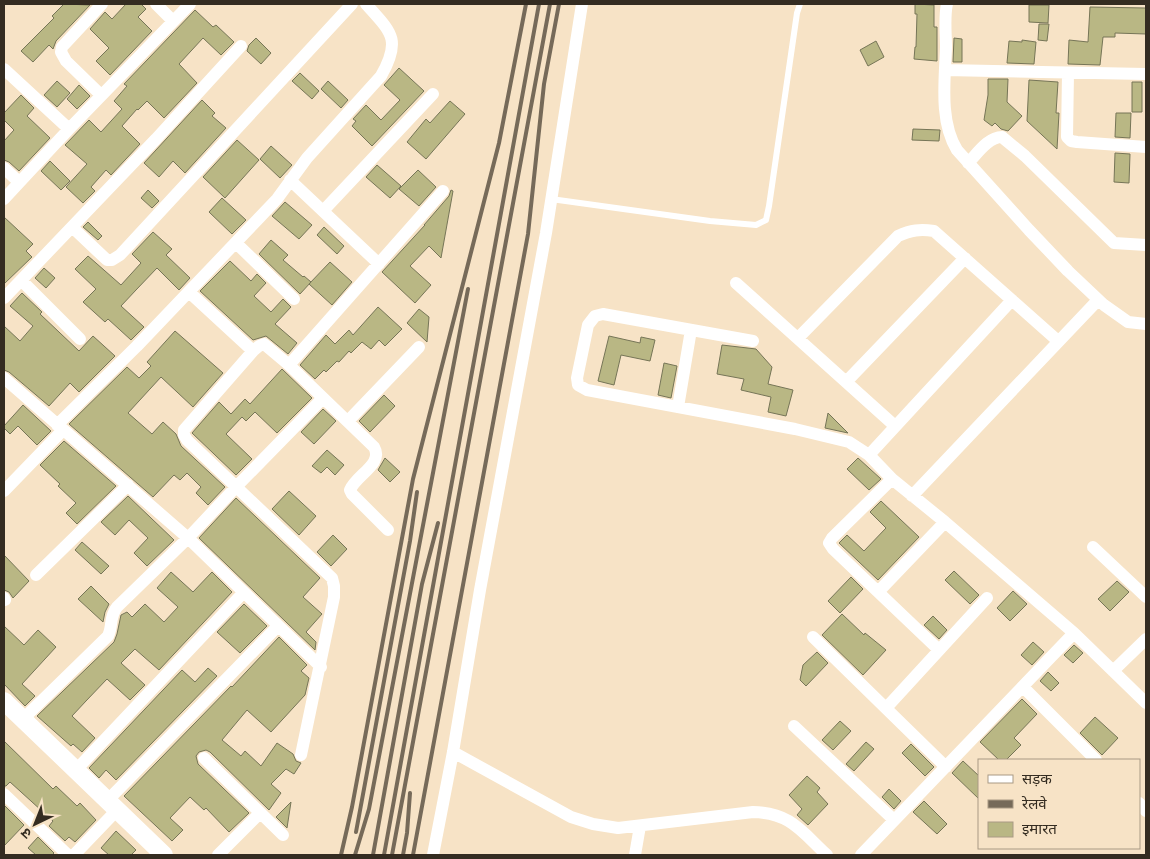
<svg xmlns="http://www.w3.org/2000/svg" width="1150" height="859" viewBox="0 0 1150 859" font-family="Cabin,'Noto Sans Devanagari',sans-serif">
  <rect width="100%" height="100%" fill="#f7e3c6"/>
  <path fill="#b9b784" stroke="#767557" d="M64,4L90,5L56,41L53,49L49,45L33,62L21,51L54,18L52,16Z
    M126,4H141L146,9L138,17L152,31L110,75L96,61L109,48L90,29L105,12L112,19Z
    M915,4L934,5V27H937V61L914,59L915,47H916L917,14H915Z
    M1029,5H1049L1048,23L1029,22Z
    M1090,7L1146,8V34L1115,33V37H1103L1100,65L1068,64L1069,40L1088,42Z
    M195,10L213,27L216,25L234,42L221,55L203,38L179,64L197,83L164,118L147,101L138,110L137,109L122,126L140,144L111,175L106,170L91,187L95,191L83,203L66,187L87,164L65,145L89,120L101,132L122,109L114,101L127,86L124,84Z
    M1039,24H1049L1047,41L1038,40Z
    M256,38L271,53L261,64L247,51L249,45Z
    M954,38L962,39V62H953Z
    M1022,40L1036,42L1034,64L1007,63L1009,41L1022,42Z
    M876,41L884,57L868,66L860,50Z
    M399,68L424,91L372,146L352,126L356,121L353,119L366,105L381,120L400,100L384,85Z
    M300,73L319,91L312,99L292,81Z
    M988,79H1008L1007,102L1022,116L1008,131L1001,129L995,123L992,126L984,120L988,95Z
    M1029,80L1058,82L1056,113H1059L1057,149L1027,121Z
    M57,81L70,93L57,107L44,95Z
    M328,81L348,100L341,108L321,89Z
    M1132,82H1142V112H1132Z
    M79,85L90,96L77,109L67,99Z
    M21,95L34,108L27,116L50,138L19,171L9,162L4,160V141L14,130L4,120V113Z
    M202,100L215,113L212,116L226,128L185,173L173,161L159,177L144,163Z
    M450,101L465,114L426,159L407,142L426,119L430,123Z
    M1116,113H1131L1130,138L1115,137Z
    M913,129L940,130L939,141L912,140Z
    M237,140L259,160L225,198L203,177Z
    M271,146L292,165L280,178L260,159Z
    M1115,153L1130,154L1129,183L1114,182Z
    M50,161L70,181L61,190L41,171Z
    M377,165L401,186L390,198L366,177Z
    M418,170L436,187L419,206L399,189Z
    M148,190L159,201L152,208L141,198Z
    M451,190L453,191L441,258L429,246L410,266L431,285L415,303L382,272L425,225H424L449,196Z
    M222,198L246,220L232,234L209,212Z
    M285,202L312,225L299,239L272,216Z
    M4,217L33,244L26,251L32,257L4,284Z
    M88,222L102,236L98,240L83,227Z
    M324,227L344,246L337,254L317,235Z
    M153,232L172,249L166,255L190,278L179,290L157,268L136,290L121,306L144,327L131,340L108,319L105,322L83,302L96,289L75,269L88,256L121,285L141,263L132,254Z
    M271,240L288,255L283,260L303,277L304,276L311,282L300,294L259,254Z
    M230,261L251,281L257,274L266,283L254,296L271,312L283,299L291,307L275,324L297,343L288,354L266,336L253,340L200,291Z
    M330,262L352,282L332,305L309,284Z
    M44,268L55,278L46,288L35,278Z
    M22,293L42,312L40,314L79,351L93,336L115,356L79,392L70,383L49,406L9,372L4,370V326L20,341L33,326L10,306Z
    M378,307L402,329L385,346L379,340L371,349L362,342L351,353L349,351L339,362L337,361L326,372L324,370L315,379L300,365L326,335L335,344L349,330L353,335Z
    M419,309L429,317L427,342L407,323Z
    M175,331L223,373L193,407L161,377L128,413L152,434L163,422L176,434L181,446L225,487L208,505L196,493L201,487L187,473L180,480L174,475L153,497L69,424L127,367L139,378L151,366L147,362Z
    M609,336L640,343L641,337L655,340L650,361L621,355L614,385L598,381Z
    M722,345L756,349L772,367L768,384L793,390L786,416L768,412L771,397L741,390L744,379L717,374Z
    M664,363L677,366L671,398L658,395Z
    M282,369L312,398L277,433L255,412L246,421L242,417L226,434L252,459L236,475L192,433L219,402L231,414L245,399L250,404Z
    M384,395L395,406L370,432L359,421Z
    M23,405L51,431L37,445L18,426L10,434L4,428V426Z
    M323,409L336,421L314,444L301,432Z
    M828,413L848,433L825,428Z
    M64,441L116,486L77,524L66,513L76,503L58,486L60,484L40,465Z
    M327,450L344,465L335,475L327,467L321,473L312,466Z
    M385,458L400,472L390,482L378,470Z
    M858,458L881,479L869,490L847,469Z
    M289,491L316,516L299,535L272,509Z
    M128,496L174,540L147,566L134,553L148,538L129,520L115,535L101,522Z
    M236,498L320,578L303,597L322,614L306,632L316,642L315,650L199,538Z
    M881,501L919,537L878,580L839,543L847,535L864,551L886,528L870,512Z
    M333,535L347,549L331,566L317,552Z
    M82,542L109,566L101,574L75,550Z
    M4,555L29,581L13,598L9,592L4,590Z
    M954,571L979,595L970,604L945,580Z
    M171,572L193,592L212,572L232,592L159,670L135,649L121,663L145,685L130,700L107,679L86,701L72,716L95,738L82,752L73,744L71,746L37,716L114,642L117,634L121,615L127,612L132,617L145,604L164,622L178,607L157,588Z
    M851,577L863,589L840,613L828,601Z
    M1117,581L1129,592L1110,611L1098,599Z
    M91,586L109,604L105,612L103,622L78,599Z
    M1013,591L1027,604L1010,621L997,608Z
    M244,604L267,626L240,653L217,632Z
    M842,614L864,635L865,633L886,650L863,675L822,635Z
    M933,616L947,630L939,639L924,625Z
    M4,626L24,645L38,630L56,647L22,684L35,696L25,706L4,684Z
    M279,637L307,665L301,671L309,678L305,695L271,732L247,710L222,740L241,756L245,751L261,766L277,743L293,754L296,761L301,763L294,774L286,769L271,784L281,793L269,810L210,752L206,750L199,752L196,756L198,764L249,813L229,832L206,808L204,810L190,797L170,818L183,830L172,841L124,796L231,686L232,687Z
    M1033,642L1044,652L1032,665L1021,655Z
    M1074,645L1083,653L1073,663L1064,655Z
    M817,652L828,663L806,686L800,680L803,665Z
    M208,668L217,676L116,780L106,770L99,778L89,768L182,670L195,682Z
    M1048,672L1059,683L1051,691L1040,681Z
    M1022,699L1037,714L1014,738L1021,745L1006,760H999L980,742Z
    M1095,717L1118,738L1102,755L1080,733Z
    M840,721L851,731L833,750L822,740Z
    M4,741L53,789L56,786L77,806L80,803L96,820L75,842L69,837L65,841L49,826L53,821L10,782L6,786H4Z
    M866,742L874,749L854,771L846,764Z
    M911,744L934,767L925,776L902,753Z
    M963,761L979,776V799L952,773Z
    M807,776L820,788L817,792L828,804L808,825L797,815L802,809L789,795Z
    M889,789L901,801L894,809L882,797Z
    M924,801L947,824L937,834L913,812Z
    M291,802L287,828L276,817Z
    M4,805L24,825L4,846Z
    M116,831L136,850L131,855H109L101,848Z
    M38,837L54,853L52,855H36L28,848Z"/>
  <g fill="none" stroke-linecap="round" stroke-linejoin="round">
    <path stroke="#fff" stroke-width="6" d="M551,199L710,221L756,225L766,220L769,206L797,13L800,4"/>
    <path stroke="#fff" stroke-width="12" d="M156,4L173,21
      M947,4C944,17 946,33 946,47C945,79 939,121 957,150L1029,230L1068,271L1104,305L1128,322L1146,324
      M4,69L69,129
      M945,70L1146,74
      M1068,73L1067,137L1071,141L1077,142L1146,147
      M101,95L66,61L61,52L62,47L102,4
      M968,163C977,154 988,137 1002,137L1025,156L1114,243L1146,245
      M4,168L19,182
      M290,180L379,264
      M4,199L69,129L190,4
      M323,211L433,94
      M72,227L107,260H112L120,255L352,4
      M236,243L294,299
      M21,280L80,339
      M736,283L895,426
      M189,292L253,351
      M4,298L156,139L241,46
      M798,338L898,236C911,230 920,229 934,231L1058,341
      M753,341L603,314L595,316L588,325L577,378L578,385L587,390L795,429L849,442L869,455L892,479L945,522L1074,633L1146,703
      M289,365L443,191
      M4,378L188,538L321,667
      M846,382L965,258
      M678,407L691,330
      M348,421L419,347
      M57,425L137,346L260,217L277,199L307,158L381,76C402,39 391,32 366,4
      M869,455L1012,300
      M892,479L832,538L829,543L833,549L939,650
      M4,491L63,430
      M912,496L1098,300
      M1093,547L1146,597
      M36,575L128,485
      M879,591L945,522
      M4,598L5,600
      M813,637L946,767
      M1113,671L1146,639
      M1023,687L1096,760
      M887,707L987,598
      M23,719L108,636C113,626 109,617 117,607L188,538L236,487L323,398
      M794,726L894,820
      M453,752L571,817L593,824L618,828L753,812C791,813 801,831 827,855
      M301,755L334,597V586L332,578L187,440L184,435V430L253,351L259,346L264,344L289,365L374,447C384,464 356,475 350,490L352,494L388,530
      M204,758L283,835
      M76,770L243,593
      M4,794L68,855
      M107,801L278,626
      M1139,803L1146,811
      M74,855L117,810
      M218,855L260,813
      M433,855L453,752L480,590L546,233L582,4
      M635,855L640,826
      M861,855L1074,633"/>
    <path stroke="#fff" stroke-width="18" d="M4,701L164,855"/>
    <path stroke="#766a59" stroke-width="4" d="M356,832L410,541L417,492
      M341,855L352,807L413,479L499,143L526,4
      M355,855L369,809L468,289
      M373,855L422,584L438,523
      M384,855L539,4
      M392,855L550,4
      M403,855L407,833L410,793
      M413,855L528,234L544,84L559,4"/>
  </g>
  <rect width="1150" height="859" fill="none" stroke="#342c21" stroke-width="10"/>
  <rect x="978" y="759" width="162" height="90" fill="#f7e3c6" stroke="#a99a84"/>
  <rect x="988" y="775" width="25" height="8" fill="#ffffff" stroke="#a99a84"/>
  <text x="1022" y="784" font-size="15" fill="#342c21">सड़क</text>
  <rect x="988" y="800" width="25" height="8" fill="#766a59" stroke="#a99a84"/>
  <text x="1022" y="809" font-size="15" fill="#342c21">रेलवे</text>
  <rect x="988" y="822" width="25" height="15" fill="#b9b784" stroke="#a99a84"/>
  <text x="1022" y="834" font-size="15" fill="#342c21">इमारत</text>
  <g transform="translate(35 824) rotate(223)" stroke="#f7e3c6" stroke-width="4" paint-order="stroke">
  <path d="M0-4L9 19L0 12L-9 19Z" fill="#342c21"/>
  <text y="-8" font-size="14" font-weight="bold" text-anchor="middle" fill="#342c21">उ</text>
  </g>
</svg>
